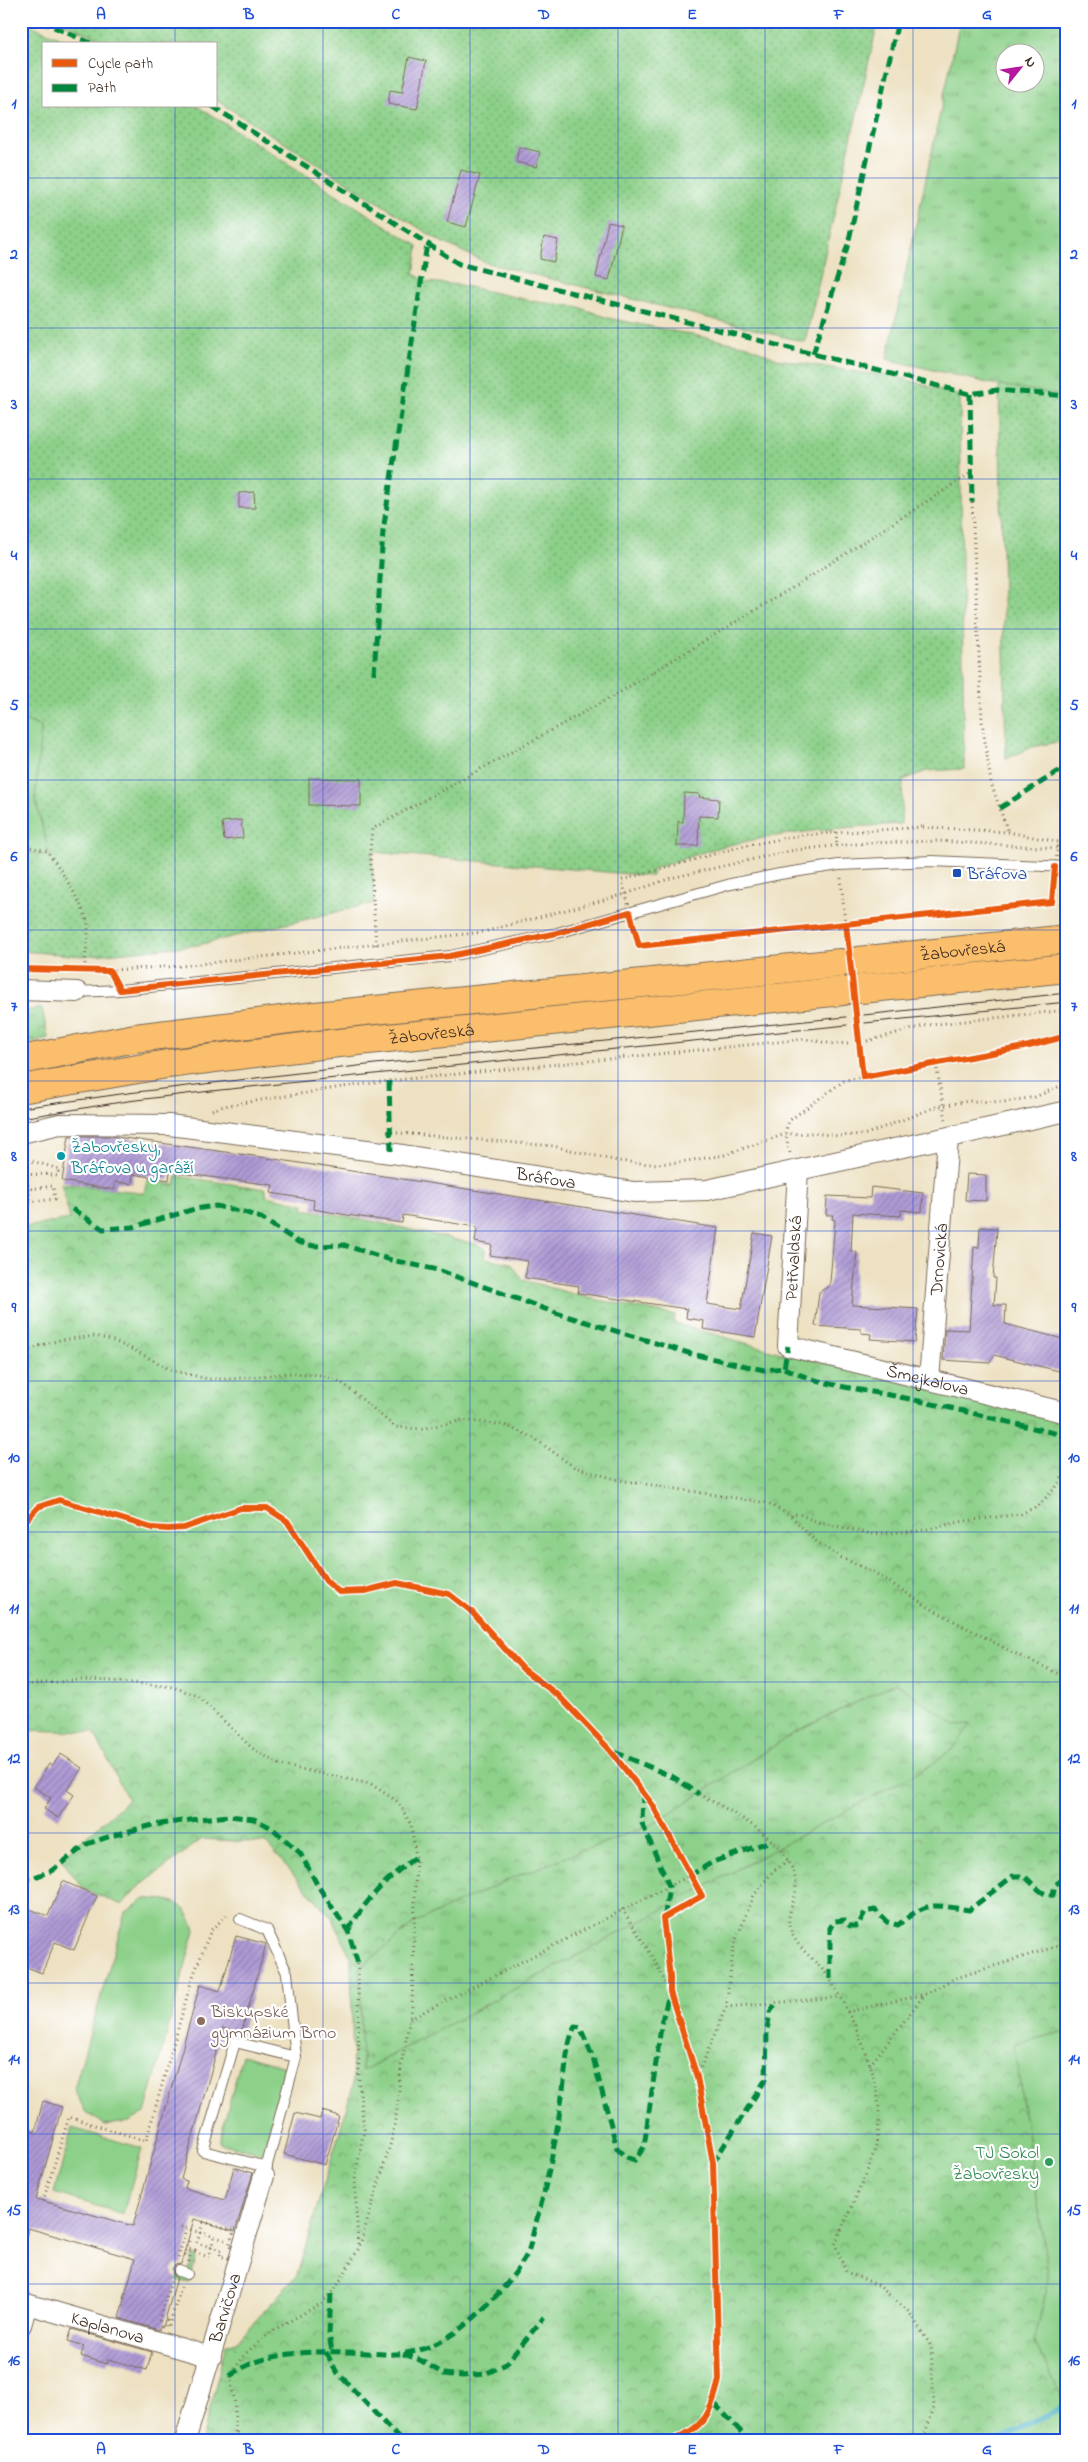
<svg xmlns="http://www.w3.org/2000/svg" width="1088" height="2462" viewBox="0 0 1088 2462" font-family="'Indie Flower',sans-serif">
  <defs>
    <pattern id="grass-tufts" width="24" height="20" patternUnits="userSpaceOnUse" patternTransform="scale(1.25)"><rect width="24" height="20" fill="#8cd089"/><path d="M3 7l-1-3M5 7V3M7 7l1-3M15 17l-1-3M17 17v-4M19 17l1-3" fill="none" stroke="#74a96f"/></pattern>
    <pattern id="park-crowns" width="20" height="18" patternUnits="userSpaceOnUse" patternTransform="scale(1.25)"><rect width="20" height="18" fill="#8cd089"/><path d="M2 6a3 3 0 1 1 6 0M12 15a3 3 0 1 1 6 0" fill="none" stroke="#74a96f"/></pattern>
    <pattern id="garden-dots" width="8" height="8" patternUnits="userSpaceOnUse" patternTransform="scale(1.25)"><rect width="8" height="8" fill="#8cd089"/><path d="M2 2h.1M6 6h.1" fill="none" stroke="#74a96f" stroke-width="1.8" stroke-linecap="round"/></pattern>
    <pattern id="building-hatch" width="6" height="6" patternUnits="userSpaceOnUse" patternTransform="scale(1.25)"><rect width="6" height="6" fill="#af9ad6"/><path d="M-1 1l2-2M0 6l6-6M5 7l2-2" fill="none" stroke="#907ead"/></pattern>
  </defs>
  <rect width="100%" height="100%" fill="#fff"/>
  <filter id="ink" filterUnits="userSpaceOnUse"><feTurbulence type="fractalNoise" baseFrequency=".02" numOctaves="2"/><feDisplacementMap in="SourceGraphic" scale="10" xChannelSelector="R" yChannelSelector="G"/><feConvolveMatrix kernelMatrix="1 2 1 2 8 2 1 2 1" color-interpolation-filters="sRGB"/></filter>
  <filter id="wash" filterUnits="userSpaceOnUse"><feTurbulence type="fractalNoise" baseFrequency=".0096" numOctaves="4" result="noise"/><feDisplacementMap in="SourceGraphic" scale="20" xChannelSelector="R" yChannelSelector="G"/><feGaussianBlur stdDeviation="1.12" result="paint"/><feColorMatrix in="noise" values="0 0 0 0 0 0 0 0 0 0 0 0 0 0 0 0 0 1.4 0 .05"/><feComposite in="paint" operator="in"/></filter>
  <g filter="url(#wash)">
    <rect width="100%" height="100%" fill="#ede1c2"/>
    <path fill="url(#grass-tufts)" stroke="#647d54" fill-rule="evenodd" d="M960,21H1067V396L1009,388L887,359ZM1006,52H1036V82H1006Z
      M1058,876L1067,877V906H1057Z
      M896,1683L956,1724H972L955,1747L928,1767L362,2071L360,1968L416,1922L514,1877L653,1824L795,1732Z
      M193,2255L197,2256L189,2283L176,2280L178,2276L189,2270Z"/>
    <path fill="url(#park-crowns)" stroke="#647d54" fill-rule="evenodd" d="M42,1008L48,1038L21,1045V1012Z
      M177,1176L266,1189V1196L304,1204L303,1209L367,1220L475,1244L485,1248V1258L511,1263L523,1280L584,1297L675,1315L674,1323L778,1352L1067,1422V2031L1014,2044L1049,2279L1034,2343L1064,2398H1067V2441H202L226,2343L236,2342L297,2275L353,2086L351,1958L333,1919L266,1843L202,1839L136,1889L122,1905L84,1889L61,1859L128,1800L94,1732L21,1730V1228L70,1219L61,1183L144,1193L147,1180L175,1185ZM896,1683L956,1725L971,1724L955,1747L928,1767L362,2071L360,1968L416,1922L514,1877L653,1824L795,1732Z"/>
    <path fill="url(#garden-dots)" stroke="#647d54" d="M21,21L75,44H44V106H197L418,246L414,274L427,282L460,285L537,302L576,306L608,318L748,346L777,359L862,373L891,375L960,396L964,769L927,771L903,780L901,824C844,827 785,832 729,845C703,851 678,861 652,869V876L372,852L374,903L198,945L84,956L21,951V851L50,856L35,799L41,727L21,719Z
      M58,21H878L805,342L487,263L440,241L216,100V44H112Z
      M999,385L1067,396V740L1032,747L1006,759Z"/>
    <path fill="#8cd089" stroke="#647d54" d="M21,719L41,727L35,799L50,856L21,851Z
      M145,1899C173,1899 186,1901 195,1930L145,2113L129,2122L105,2125L85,2111L74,2089L125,1913Z
      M1067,2031V2398L1064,2399L1034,2343L1049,2279L1014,2044Z
      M242,2055L285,2067L263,2154L219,2143Z
      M72,2128L142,2148L123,2214L54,2193Z"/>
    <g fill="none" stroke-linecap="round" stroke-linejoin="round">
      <path stroke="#48b1c7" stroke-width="5.5" d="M996,2441L1067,2405"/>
    </g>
    <g id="blocks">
      <path fill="url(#building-hatch)" d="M409,57L426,61L417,109L388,104L390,90L402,92Z
        M519,147L540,152L536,167L516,162Z
        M461,170L480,175L466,227L447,222Z
        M608,222L622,225L609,280L596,277Z
        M544,237L558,240L554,262L540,259Z
        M254,492L255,508H239V493Z
        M309,778L361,779V806L309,805Z
        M684,793L700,794L699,797L719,799L718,817L699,816L698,846H677L678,822H683Z
        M241,820L243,838L224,840L222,822Z
        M69,1136H110L261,1157L718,1228L707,1304L741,1309L754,1233L772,1236L755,1337L703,1329L704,1321L686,1318L687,1309L578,1293L579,1286L525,1278L528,1261L490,1255L492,1245L475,1242L477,1227L403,1215L402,1223L347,1215L313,1209L314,1200L271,1193L273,1185L170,1172L169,1180L133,1174L132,1184L116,1182L114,1190L62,1181Z
        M967,1174L986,1175V1201L965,1200Z
        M871,1187L923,1193L922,1212L901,1210V1216L853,1213L851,1251L857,1252L852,1305L918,1309L915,1342L870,1339L871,1334L861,1333V1329L815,1326L819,1292L829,1286L830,1282L835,1220L832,1219L833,1215H826L827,1196L870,1198Z
        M980,1227L997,1228L993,1278H996L994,1305H1006L1005,1324L1067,1340V1373L994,1355L990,1363L943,1360L945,1329L969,1330L974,1247L979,1248Z
        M61,1754L82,1768L67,1790L74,1795L58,1818L44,1809L51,1798L34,1787L49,1764L52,1766Z
        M63,1881L97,1896L74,1950L55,1942L42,1973L21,1965V1943L27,1930L21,1928V1922L27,1908L48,1916Z
        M236,1936L266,1944L241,2034L223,2028L181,2179L187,2181L185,2188L225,2200L234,2167L253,2173L235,2231L194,2219L181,2264L175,2265L172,2269L173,2275L177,2278L163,2327L160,2326L159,2330L119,2318L135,2259L28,2228L26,2237L21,2236V2128L35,2132L43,2101L62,2107L36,2199L133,2226L200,1985L220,1991Z
        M322,2111L339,2116L325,2165L284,2154L295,2113L320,2119Z
        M72,2329L152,2352L147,2370L108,2359L107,2364L81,2356L84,2346L68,2341Z"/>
    </g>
  </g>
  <g filter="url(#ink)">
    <use href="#blocks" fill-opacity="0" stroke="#796a57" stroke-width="1"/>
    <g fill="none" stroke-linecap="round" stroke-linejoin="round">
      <g stroke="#796a57" stroke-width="12">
        <path id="lane" d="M77,992L120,990L450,956L557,933L731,884L780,874L839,865L932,861L1067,867
          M240,1919L267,1930L287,1973L296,2057L264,2176
          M267,2167L203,2151L235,2042L296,2057
          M179,2271L187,2274"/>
      </g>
      <g stroke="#796a57" stroke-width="22">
        <g id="street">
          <path d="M21,990L77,992"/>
          <path id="s1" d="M21,1133L60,1124L169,1125L391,1153L634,1192L707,1190L1067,1111"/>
          <path id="s2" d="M798,1170L788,1346L1067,1413"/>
          <path id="s3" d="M929,1380L948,1139"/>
          <path id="s4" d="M21,2325L27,2304L211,2357"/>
          <path id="s5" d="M185,2441L264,2176"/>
        </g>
      </g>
      <g stroke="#796a57" stroke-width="30">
        <g id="highway">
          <path id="s6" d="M858,961L1067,939"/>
          <path d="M861,989L1067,968"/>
          <path d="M21,1060L135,1038L305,1017L840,963"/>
          <path id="s7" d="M21,1089L167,1064L320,1045L843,991"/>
        </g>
      </g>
      <path stroke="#796a57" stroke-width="3" stroke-dasharray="1 4" stroke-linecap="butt" d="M972,502L982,721L991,783L1008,832
        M923,827L1008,832L1058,842L1052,902L639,946L622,880L739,847L802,835Z
        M836,832L837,846
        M21,845L47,851C58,865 86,909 88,925C89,940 84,956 85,972
        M841,878L846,933
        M376,945L370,851L372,829L617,694L800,583L971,473
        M79,972L181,966L483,932L626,894L671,878L789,851L823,847L867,843L938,841L1057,848
        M867,1041L928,1025L1067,1010
        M936,1064L946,1120
        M861,1069L863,1077L1029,1046L1067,1036
        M212,1110L224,1106L342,1087L389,1081L806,1039L833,1044L849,1043
        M387,1132L553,1146L618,1161L651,1164L674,1163L724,1155L786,1134L812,1133L839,1136L866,1134L936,1107L969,1101L1004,1102L1035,1097L1067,1083
        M790,1153C787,1141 783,1131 790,1120L845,1080L863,1077
        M25,1159L30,1202
        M21,1175L46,1174L57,1176L59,1169L25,1159L26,1151
        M21,1190L53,1186L55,1199L21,1203
        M21,1354L39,1346L60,1340L95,1336L111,1340L134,1350L171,1370L208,1379H231L291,1373L321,1375L335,1379L345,1385L395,1427L422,1429L462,1420L504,1425L534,1438L574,1467L619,1480L768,1503L791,1516L814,1540L840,1557L875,1573L930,1608L1010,1651L1067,1678
        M791,1516L793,1514H799L817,1522L872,1534L918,1531L965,1521L1021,1514L1039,1505L1056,1487L1067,1471
        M21,1685L81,1680L113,1681L173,1687L198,1696L252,1748L280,1765L371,1784L398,1802L411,1825L416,1857L412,2007L401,2066L397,2111L391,2142L359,2248L336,2288L322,2303L272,2331L246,2353L230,2376L235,2404V2441
        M699,1794C732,1812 796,1843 796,1887C796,1902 784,1915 791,1931C799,1952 820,1962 831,1981C858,2027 891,2095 875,2149C865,2181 848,2213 835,2244L846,2272L878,2285L909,2312L931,2346L934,2408L922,2441
        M661,1818L702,1896L663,1918
        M622,1909L654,1959L670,1992
        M358,1964L359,2084L364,2129L355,2180L358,2245
        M726,2007L839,1997
        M847,2012L926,1994L953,1979L1067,1943
        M410,2019L689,1876
        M870,2065L925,1994
        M697,2077L726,2007L734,1945L754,1895L773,1871L788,1861
        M43,2201L69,2117L146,2141L192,1979L211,1930L228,1914
        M203,2222L234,2230L229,2246L235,2248L232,2259L220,2256L221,2250L197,2243Z
        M181,2227L226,2240
        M189,2241L187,2248L195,2250L194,2253
        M210,2253L214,2237
        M178,2258L186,2229
        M189,2262L190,2256L185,2255L186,2250L209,2257
        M159,2321L171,2281
        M166,2326L168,2318H166
        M169,2326L181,2287
        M237,2432L239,2441"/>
      <use href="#lane" stroke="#fff" stroke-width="10"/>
      <use href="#street" stroke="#fff" stroke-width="20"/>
      <use href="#highway" stroke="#fabe6d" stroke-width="28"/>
      <path stroke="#3b2a1e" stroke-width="1" d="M864,1015L1067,993
        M865,1023L1067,1002
        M21,1108L128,1093L375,1064L846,1017
        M21,1118L128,1101L211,1091L847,1025"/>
      <path stroke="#796a57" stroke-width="3" stroke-dasharray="1 4" stroke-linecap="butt" d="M846,933L861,1069"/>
      <path stroke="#00873e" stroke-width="5" stroke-dasharray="10 5" stroke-linecap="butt" d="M40,21L93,44
        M212,106L459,264L970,394L997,390L1067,396
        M813,354L848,244L898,21
        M970,394L972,502
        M374,674L383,531L427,244
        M1000,808L1067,766
        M389,1081L391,1153
        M72,1209L103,1229L133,1227L195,1209L216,1206L244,1212L261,1218L298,1242L314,1246L344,1245L391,1260L438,1270L556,1313L692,1354L764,1370L784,1368L788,1346
        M784,1368C824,1387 867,1390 910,1399C962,1410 1015,1424 1067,1436
        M615,1752L675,1778L699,1794
        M643,1793L642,1823L669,1886L664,1920
        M689,1876L713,1862L771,1841
        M21,1882L51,1871L87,1844L111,1836L153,1825L190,1820L229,1816L254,1819L272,1828L300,1853L318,1886L348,1931L358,1964
        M348,1931C365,1900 387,1878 416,1857
        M830,1979V1928L835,1921L844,1920L850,1926H858L865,1912L875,1910L887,1922L898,1925C928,1900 933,1905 969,1910L1013,1876H1024C1032,1882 1042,1897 1053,1895L1055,1885L1067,1876
        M713,2163L766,2079L767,2030L770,2012L777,2002
        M331,2294L329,2334L332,2352
        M326,2352L336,2371L401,2441
        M403,2354L418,2359L444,2374L463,2376L485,2374L506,2364L544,2317
        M230,2376C268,2346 338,2351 384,2354C418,2356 445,2342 470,2321C490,2304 511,2281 525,2258C530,2250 532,2236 535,2226C547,2184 556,2140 562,2096C566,2073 565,2048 575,2026L580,2027L593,2058L617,2148L624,2156L635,2160L644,2147L662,2020L669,1995
        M714,2403L744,2435V2441"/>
      <g stroke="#fff" stroke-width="9">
        <path id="cycleway" d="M846,924L863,1077L1029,1046L1067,1036
          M21,969L110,971L120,990L450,956L557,933L630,912L639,946L1052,902L1055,867
          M21,1526L38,1507L59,1500L152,1528L168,1529L184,1528L241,1508H267L287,1521L326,1581L339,1592L365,1591L397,1583L449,1594L471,1611L523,1669L559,1696L610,1750L652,1804L702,1896L663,1918L670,1977V1992L697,2077L713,2163L719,2380C711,2414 704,2428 671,2441"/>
      </g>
      <use href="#cycleway" stroke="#e8590c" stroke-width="6"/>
    </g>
  </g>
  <path fill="none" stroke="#1d4ed8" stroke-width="1" stroke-opacity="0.55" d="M175,21V44M323,21V2441M470,21V2441M618,21V2441M765,21V2441M913,21V2441M175,106V2441M21,178H1067M21,328H1067M21,479H1067M21,629H1067M21,780H1067M21,930H1067M21,1081H1067M21,1231H1067M21,1381H1067M21,1532H1067M21,1682H1067M21,1833H1067M21,1983H1067M21,2134H1067M21,2284H1067"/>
  <rect fill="#1a4fb4" stroke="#fff" stroke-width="2" x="952" y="868" width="10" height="10" rx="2.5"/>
  <circle fill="#0f9aa8" stroke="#fff" stroke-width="2" cx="61" cy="1156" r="5"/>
  <circle fill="#8d6e63" stroke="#fff" stroke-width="2" cx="201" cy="2021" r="5"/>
  <circle fill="#2e9e5b" stroke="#fff" stroke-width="2" cx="1049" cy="2162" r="5"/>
  <g text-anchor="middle" stroke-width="4.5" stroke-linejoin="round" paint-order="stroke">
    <g font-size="18" fill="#164399" stroke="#fff" text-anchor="start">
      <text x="967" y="879">Bráfova</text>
    </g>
    <g font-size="18" fill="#3b2a1e" stroke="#fff">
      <text dy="6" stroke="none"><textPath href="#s6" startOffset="105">Žabovřeská</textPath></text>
      <text dy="6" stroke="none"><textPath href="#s7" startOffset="414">Žabovřeská</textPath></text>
      <text dy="6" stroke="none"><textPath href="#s1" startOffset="530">Bráfova</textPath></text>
      <text transform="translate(793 1258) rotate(-87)" y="6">Petřvaldská</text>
      <text dy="6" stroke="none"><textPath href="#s3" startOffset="121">Drnovická</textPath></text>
      <text dy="6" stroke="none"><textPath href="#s2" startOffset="320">Šmejkalova</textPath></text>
      <text dy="6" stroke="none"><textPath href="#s5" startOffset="139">Barvičova</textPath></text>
      <text dy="6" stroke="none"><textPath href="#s4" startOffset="106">Kaplanova</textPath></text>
    </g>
    <g font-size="18" fill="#0d838f" stroke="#fff" text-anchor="start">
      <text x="71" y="1152">Žabovřesky,<tspan x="71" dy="21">Bráfova u garáží</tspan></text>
    </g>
    <g font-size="18" fill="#785e54" stroke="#fff" text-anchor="start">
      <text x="211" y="2017">Biskupské<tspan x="211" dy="21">gymnázium Brno</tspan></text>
    </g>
    <g font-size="18" fill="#27864d" stroke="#fff" text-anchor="end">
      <text x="1039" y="2158">TJ Sokol<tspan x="1039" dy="21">Žabovřesky</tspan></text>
    </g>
  </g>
  <rect width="1088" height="2462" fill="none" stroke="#fff" stroke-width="55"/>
  <rect x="42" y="42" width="175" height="65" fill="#ffffff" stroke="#b1aaa5"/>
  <rect x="52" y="59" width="25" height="8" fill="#e8590c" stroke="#b1aaa5"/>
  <text x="88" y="68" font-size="15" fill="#3b2a1e">Cycle path</text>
  <rect x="52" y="84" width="25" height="8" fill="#00873e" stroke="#b1aaa5"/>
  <text x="88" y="92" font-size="15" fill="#3b2a1e">Path</text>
  <g transform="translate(1020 68) rotate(60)"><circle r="24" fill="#ffffff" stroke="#b1aaa5"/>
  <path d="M0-4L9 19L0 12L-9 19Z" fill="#b5179e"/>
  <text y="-8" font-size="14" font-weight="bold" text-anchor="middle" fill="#3b2a1e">N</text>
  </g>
  <rect x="28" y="28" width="1032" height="2406" fill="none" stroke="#1d4ed8" stroke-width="2"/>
  <g font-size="16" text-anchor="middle" font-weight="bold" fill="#1d4ed8">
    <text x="101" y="19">A</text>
    <text x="249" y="19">B</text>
    <text x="396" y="19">C</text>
    <text x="544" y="19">D</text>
    <text x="692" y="19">E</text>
    <text x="839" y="19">F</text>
    <text x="987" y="19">G</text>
    <text x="14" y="108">1</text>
    <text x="1074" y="108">1</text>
    <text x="14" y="259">2</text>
    <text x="1074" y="259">2</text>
    <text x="14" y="409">3</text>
    <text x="1074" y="409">3</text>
    <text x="14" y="560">4</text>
    <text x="1074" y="560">4</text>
    <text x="14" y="710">5</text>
    <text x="1074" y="710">5</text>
    <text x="14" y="861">6</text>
    <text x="1074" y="861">6</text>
    <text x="14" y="1011">7</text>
    <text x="1074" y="1011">7</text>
    <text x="14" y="1161">8</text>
    <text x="1074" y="1161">8</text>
    <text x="14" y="1312">9</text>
    <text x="1074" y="1312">9</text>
    <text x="14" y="1462">10</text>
    <text x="1074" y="1462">10</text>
    <text x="14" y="1613">11</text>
    <text x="1074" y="1613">11</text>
    <text x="14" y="1763">12</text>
    <text x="1074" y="1763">12</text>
    <text x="14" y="1914">13</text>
    <text x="1074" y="1914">13</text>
    <text x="14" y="2064">14</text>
    <text x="1074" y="2064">14</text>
    <text x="14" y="2215">15</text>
    <text x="1074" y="2215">15</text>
    <text x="14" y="2365">16</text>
    <text x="1074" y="2365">16</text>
    <text x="101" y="2454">A</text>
    <text x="249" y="2454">B</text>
    <text x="396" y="2454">C</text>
    <text x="544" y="2454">D</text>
    <text x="692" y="2454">E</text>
    <text x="839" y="2454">F</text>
    <text x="987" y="2454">G</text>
  </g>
</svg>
